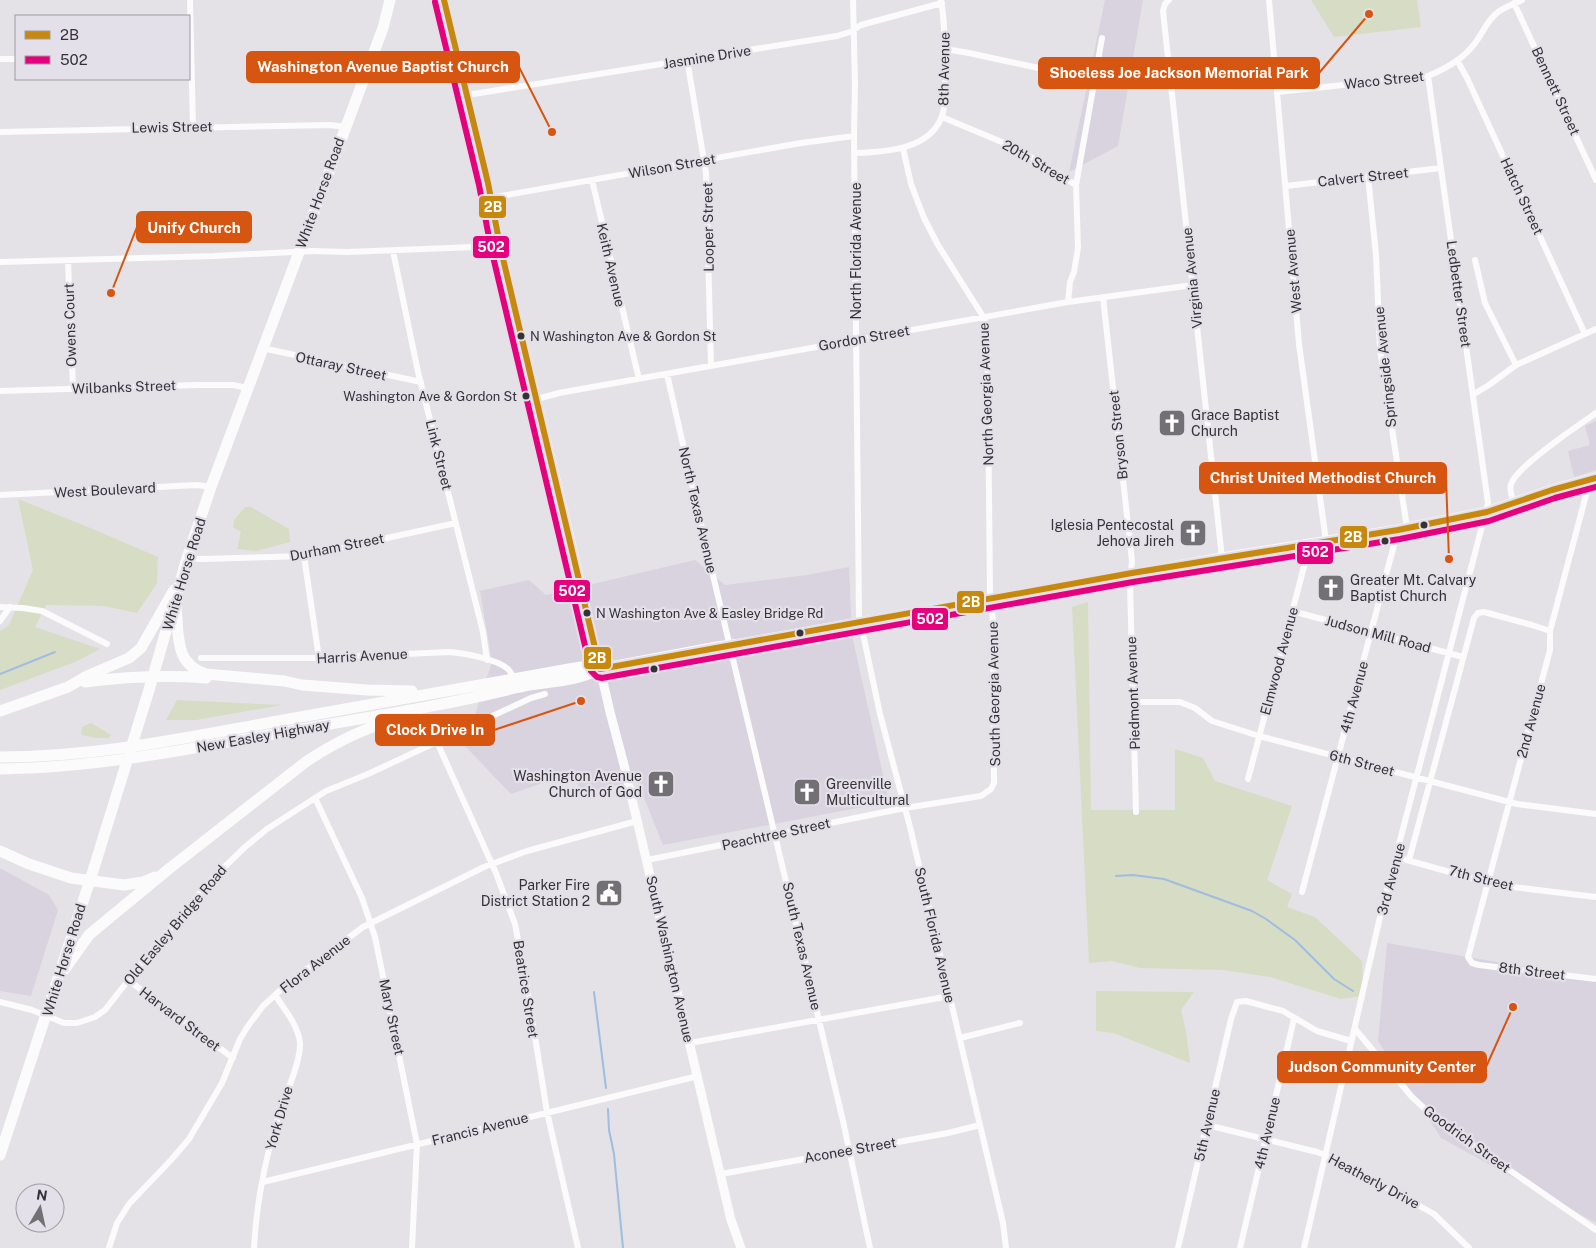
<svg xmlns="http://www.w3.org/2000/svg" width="1596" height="1248" viewBox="0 0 1596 1248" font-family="'Public Sans',sans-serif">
  <rect width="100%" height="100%" fill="#e4e2e7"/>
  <path fill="#d8d3df" d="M1105,0H1143L1118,146L1069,172Z
    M1596,421V470L1574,477L1568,451L1590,445L1585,426Z
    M695,560L725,585L807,575L849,567L852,635L889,802L663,845L637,780L581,794L574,772L511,794L465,746L492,662L480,591L529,580L546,595Z
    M0,868L49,895L58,910L31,996L0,991Z
    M1387,943L1596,979V1223L1441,1138L1378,1041Z"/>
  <path fill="#d7dcc5" d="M1311,0H1417L1421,27L1334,37Z
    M18,499L88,527L158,557L157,583L137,613L104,606L46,605L35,627L100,649L75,662L0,690V631L9,625L33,570Z
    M245,507H251L289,529L290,542L256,551L237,549L241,532L233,527L234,520Z
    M1088,602L1091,810H1175V749L1203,758L1215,781L1292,806L1267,880L1292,894L1287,907L1315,917L1362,961L1363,996L1341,999L1270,977L1223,970L1140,968L1112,961L1089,963L1072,607Z
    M177,700L282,705L196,720H166Z
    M91,723L111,735L109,738H97L81,735L82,727Z
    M1096,991L1194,992L1181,1010L1186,1031L1190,1063L1113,1033L1096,1031Z"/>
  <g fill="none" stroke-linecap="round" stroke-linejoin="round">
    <path stroke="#9fbce1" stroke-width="2" d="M0,674L55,652
      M1116,876L1133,875L1164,879L1252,911L1266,919L1295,940L1334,979L1353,991
      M594,992L606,1088
      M608,1109L609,1130L614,1154L623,1248"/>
    <path stroke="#fbfbfb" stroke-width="6" d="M190,0L193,127
      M853,0L855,84L854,136L859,615L880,714L910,827L1003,1223L1006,1248
      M1169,0L1165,4L1163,11L1222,558
      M1269,0L1299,344L1326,541
      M1514,3L1596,180
      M945,49L969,53L1094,80
      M0,59H16
      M687,59L706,173L711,366
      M1457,60L1467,78L1585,334
      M1277,92L1428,76C1445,69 1464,59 1475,43C1483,33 1487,20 1498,12C1505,7 1514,4 1522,0
      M467,95L837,36L850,32L861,25L942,3
      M942,117L1016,148L1076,185L1078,248L1074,272L1070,282L1068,302
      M0,132L330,125L345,127
      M855,153C885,152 930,150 942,116C947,102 945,84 945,70C945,46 945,23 941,0
      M1368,176L1376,255L1380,349L1407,528
      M592,180L639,379
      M1076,185L1102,38
      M1286,186L1441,168
      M490,198L801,143L854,136
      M393,251L418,372L483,632L487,660
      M1475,260L1485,303L1516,365
      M68,261L73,389
      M0,262L214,256L312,251L347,252L500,246
      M1103,297L1132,561L1130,583L1136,812
      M262,348L421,382
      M667,374L706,546L843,1121L870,1248
      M0,391L198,385H233L247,388
      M1474,394L1489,385L1516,365L1596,329
      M537,399L559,393L1068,302L1193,285
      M1590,480L1550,631V650L1468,957L1472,963L1479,965L1596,979
      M0,495L197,485L211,487
      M1514,503C1512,497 1509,490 1511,484C1517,466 1579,425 1596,413
      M304,556L319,658
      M187,558L202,559L304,556L456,523
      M0,607L23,608L42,611L107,644
      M1292,611L1463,657
      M0,621L10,607
      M201,658H319L449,652C463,653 497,659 508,669C510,671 513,676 515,679
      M1134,702H1180L1195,708L1212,721L1259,736L1517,804L1596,814
      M437,742L496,873L515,924L529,999L547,1112L578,1248
      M1248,779L1310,544
      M315,798L362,898L375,937L417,1144L412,1248
      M1396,857L1496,885L1596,897
      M647,860L905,808L981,796L991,789L994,783L993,622L990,592L988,398L987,334L984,318L938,245L924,218L911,184L903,148
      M1409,860L1474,618L1478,613L1484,612L1532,625L1550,631
      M1302,892L1398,530
      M128,980L233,1058
      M0,1002L32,1010L64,1023H77L95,1017L105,1010L144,960L210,881L245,847L267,829L326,791L368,774L531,698L545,694
      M1355,1029L1412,1097L1437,1120L1596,1230
      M960,1038L1020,1023
      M690,1043L950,996
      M1207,1125L1317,1152L1333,1158L1434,1214L1469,1248
      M721,1174L948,1133L980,1125
      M263,1182L698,1076
      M109,1248L117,1223L129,1204L171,1160L189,1139L222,1083L240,1039L248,1026L263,1006L287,984L363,927L484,867L527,851L637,821
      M254,1248C256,1208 264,1166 275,1127C281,1104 301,1064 300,1043C298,1025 285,1010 275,995
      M1178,1248L1231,1019L1237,1002L1246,1001L1283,1011L1317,1031L1351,1041
      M1240,1248L1294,1019
      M1304,1248L1380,917L1488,503L1428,76"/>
    <path stroke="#fbfbfb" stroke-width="9" d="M444,0L488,183L500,246L571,542L610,712L624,765L731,1220L741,1248"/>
    <path stroke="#fbfbfb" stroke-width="11" d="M176,607C179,635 174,664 206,674L284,681L302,685L367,690L412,691
      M85,682C125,677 166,675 206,678
      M0,711L68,687L87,676L129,658L141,648L174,590
      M0,757C96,757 184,738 278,721C375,703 472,686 569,669L588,666L600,669
      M0,769C96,768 190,749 285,732C362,718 439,707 515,688C543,681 574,683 600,669L717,647L740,644L1222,558L1398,530L1487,512L1552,490L1596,478
      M0,851L29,864L71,878L124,885L143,882L155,877
      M64,970L89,935L102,924L170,868L307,761C336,742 365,727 399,719
      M0,1155L93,871L149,690L187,558L211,487L383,28L390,0"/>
    <g stroke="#e4e0e9" stroke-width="10">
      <path id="bus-1" d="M444,0L488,183L500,246L600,669L1132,573L1398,530L1487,512L1552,490L1596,478"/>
    </g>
    <g stroke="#e4e0e9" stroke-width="10">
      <path id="bus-2" d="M435,2L479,185L491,248L591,671L597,677L602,678L1133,582L1400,539L1489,521L1555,498L1596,487"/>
    </g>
    <use href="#bus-1" stroke="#c6890e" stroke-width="6"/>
    <use href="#bus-2" stroke="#e5007d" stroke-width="6"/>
  </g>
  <defs>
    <g id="church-square" transform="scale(1.4375)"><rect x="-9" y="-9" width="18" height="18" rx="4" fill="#727074" stroke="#e4e0e9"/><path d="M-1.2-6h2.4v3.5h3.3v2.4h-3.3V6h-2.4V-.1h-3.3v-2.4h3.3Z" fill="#fff"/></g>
    <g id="civic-square" transform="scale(1.4375)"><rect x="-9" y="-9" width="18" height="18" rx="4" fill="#727074" stroke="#e4e0e9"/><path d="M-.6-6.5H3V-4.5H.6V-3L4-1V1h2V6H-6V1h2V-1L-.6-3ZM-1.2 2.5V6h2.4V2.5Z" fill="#fff"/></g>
  </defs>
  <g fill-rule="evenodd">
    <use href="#church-square" x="1172" y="423"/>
    <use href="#church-square" x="1193" y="533"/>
    <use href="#church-square" x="1331" y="588"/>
    <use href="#church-square" x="661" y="784"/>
    <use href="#church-square" x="807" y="792"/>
    <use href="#civic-square" x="609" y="893"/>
  </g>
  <g fill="#343236" stroke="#e4e0e9" stroke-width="2">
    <circle cx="521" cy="336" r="4.5"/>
    <circle cx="526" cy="396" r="4.5"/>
    <circle cx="1424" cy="525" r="4.5"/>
    <circle cx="1385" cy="541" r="4.5"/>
    <circle cx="587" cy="613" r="4.5"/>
    <circle cx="800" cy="633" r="4.5"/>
    <circle cx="654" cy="669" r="4.5"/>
  </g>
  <g text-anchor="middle" stroke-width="4.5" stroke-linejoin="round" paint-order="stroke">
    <g font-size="13" fill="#343236" stroke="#e4e0e9" text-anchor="start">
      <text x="530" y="341">N Washington Ave &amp; Gordon St</text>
      <text x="517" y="401" text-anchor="end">Washington Ave &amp; Gordon St</text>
      <text x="596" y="618">N Washington Ave &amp; Easley Bridge Rd</text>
    </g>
    <g font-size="14" fill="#343236" stroke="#e4e0e9">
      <text transform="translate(707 57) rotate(-9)" y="5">Jasmine Drive</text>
      <text transform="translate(944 69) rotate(-89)" y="5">8th Avenue</text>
      <text transform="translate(1384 80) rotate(-6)" y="5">Waco Street</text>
      <text transform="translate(1556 91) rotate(65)" y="5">Bennett Street</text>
      <text transform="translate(172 127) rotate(-1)" y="5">Lewis Street</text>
      <text transform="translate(1036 162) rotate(30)" y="5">20th Street</text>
      <text transform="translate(672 166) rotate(-10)" y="5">Wilson Street</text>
      <text transform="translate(1363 177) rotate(-6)" y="5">Calvert Street</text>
      <text transform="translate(320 193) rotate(-70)" y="5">White Horse Road</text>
      <text transform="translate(1522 196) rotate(65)" y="5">Hatch Street</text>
      <text transform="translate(708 227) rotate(-91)" y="5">Looper Street</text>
      <text transform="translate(856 251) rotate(-90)" y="5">North Florida Avenue</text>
      <text transform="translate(611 265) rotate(77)" y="5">Keith Avenue</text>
      <text transform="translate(1293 271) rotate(-95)" y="5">West Avenue</text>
      <text transform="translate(1192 278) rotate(-96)" y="5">Virginia Avenue</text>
      <text transform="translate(1459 294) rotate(82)" y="5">Ledbetter Street</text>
      <text transform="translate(70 325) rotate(-92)" y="5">Owens Court</text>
      <text transform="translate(864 338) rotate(-10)" y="5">Gordon Street</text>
      <text transform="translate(341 366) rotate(12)" y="5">Ottaray Street</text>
      <text transform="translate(1385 367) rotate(-96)" y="5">Springside Avenue</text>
      <text transform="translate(124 387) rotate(-2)" y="5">Wilbanks Street</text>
      <text transform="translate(986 394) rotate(-92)" y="5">North Georgia Avenue</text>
      <text transform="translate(1118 435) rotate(-96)" y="5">Bryson Street</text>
      <text transform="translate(439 455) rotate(76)" y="5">Link Street</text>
      <text transform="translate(105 490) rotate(-3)" y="5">West Boulevard</text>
      <text transform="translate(698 510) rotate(77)" y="5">North Texas Avenue</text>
      <text transform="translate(337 547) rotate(-11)" y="5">Durham Street</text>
      <text transform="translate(184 574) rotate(-73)" y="5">White Horse Road</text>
      <text transform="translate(1378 634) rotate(15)" y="5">Judson Mill Road</text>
      <text transform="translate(362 656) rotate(-3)" y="5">Harris Avenue</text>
      <text transform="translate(1279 661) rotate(-75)" y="5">Elmwood Avenue</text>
      <text transform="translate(1133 693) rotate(-92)" y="5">Piedmont Avenue</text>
      <text transform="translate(994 694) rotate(-91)" y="5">South Georgia Avenue</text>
      <text transform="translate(1354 697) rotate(-75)" y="5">4th Avenue</text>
      <text transform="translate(1531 721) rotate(-75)" y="5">2nd Avenue</text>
      <text transform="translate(263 736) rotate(-10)" y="5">New Easley Highway</text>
      <text transform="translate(1362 763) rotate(15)" y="5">6th Street</text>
      <text transform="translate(776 834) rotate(-12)" y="5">Peachtree Street</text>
      <text transform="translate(1481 878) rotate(14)" y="5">7th Street</text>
      <text transform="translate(1391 879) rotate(-75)" y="5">3rd Avenue</text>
      <text transform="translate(175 925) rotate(-50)" y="5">Old Easley Bridge Road</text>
      <text transform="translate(935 935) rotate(77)" y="5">South Florida Avenue</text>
      <text transform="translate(802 946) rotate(77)" y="5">South Texas Avenue</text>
      <text transform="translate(670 959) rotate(77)" y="5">South Washington Avenue</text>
      <text transform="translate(64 960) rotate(-73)" y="5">White Horse Road</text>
      <text transform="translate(315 964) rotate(-38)" y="5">Flora Avenue</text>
      <text transform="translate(1532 971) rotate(7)" y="5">8th Street</text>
      <text transform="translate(526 989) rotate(81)" y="5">Beatrice Street</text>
      <text transform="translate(392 1017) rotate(78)" y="5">Mary Street</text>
      <text transform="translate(180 1019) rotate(37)" y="5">Harvard Street</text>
      <text transform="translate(279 1118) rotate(-74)" y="5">York Drive</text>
      <text transform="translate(1207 1125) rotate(-77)" y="5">5th Avenue</text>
      <text transform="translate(480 1129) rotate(-14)" y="5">Francis Avenue</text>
      <text transform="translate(1267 1133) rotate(-77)" y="5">4th Avenue</text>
      <text transform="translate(1467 1139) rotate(36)" y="5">Goodrich Street</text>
      <text transform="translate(850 1150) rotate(-10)" y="5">Aconee Street</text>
      <text transform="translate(1374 1181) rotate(28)" y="5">Heatherly Drive</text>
    </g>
    <g font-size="14" fill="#343236" stroke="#e4e0e9" text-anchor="start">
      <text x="1191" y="420">Grace Baptist<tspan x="1191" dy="16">Church</tspan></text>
      <text x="1174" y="530" text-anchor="end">Iglesia Pentecostal<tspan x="1174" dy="16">Jehova Jireh</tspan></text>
      <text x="1350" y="585">Greater Mt. Calvary<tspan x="1350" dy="16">Baptist Church</tspan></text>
      <text x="642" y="781" text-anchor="end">Washington Avenue<tspan x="642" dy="16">Church of God</tspan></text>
      <text x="826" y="789">Greenville<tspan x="826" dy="16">Multicultural</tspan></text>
      <text x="590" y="890" text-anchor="end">Parker Fire<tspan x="590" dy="16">District Station 2</tspan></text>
    </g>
  </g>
  <path fill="none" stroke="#d65510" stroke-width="2" d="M552 132L519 67M1369 14L1319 73M111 293L137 227M1449 559L1446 478M581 701L494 730M1513 1007L1486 1067"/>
  <g fill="#d65510" stroke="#e4e0e9" stroke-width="2">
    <circle cx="552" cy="132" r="5"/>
    <circle cx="1369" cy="14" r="5"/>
    <circle cx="111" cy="293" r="5"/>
    <circle cx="1449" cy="559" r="5"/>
    <circle cx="581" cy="701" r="5"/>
    <circle cx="1513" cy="1007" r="5"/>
  </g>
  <g fill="#d65510" stroke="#d65510" stroke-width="2">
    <rect x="247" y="52" width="272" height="30" rx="5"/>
    <rect x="1039" y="58" width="280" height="30" rx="5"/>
    <rect x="137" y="212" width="114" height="30" rx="5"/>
    <rect x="1200" y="463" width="246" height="30" rx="5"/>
    <rect x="376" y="715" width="118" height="30" rx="5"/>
    <rect x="1278" y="1052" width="208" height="30" rx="5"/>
  </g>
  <g font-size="15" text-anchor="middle" font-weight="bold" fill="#fff">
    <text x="383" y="72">Washington Avenue Baptist Church</text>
    <text x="1179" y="78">Shoeless Joe Jackson Memorial Park</text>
    <text x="194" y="233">Unify Church</text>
    <text x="1323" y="483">Christ United Methodist Church</text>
    <text x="435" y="735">Clock Drive In</text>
    <text x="1382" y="1072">Judson Community Center</text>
  </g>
  <g stroke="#e4e0e9" stroke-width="2">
    <rect x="478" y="195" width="29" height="24" rx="5" fill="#c6890e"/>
    <rect x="472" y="235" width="38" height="24" rx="5" fill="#e5007d"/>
    <rect x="1339" y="525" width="29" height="24" rx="5" fill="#c6890e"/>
    <rect x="1296" y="541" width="38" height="24" rx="5" fill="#e5007d"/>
    <rect x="553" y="579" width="38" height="24" rx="5" fill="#e5007d"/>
    <rect x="956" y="590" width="29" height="24" rx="5" fill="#c6890e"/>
    <rect x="911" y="607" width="38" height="24" rx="5" fill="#e5007d"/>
    <rect x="583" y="646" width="29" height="24" rx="5" fill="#c6890e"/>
  </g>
  <g font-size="14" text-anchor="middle" font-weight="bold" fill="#fff">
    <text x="493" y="212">2B</text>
    <text x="491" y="252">502</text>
    <text x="1353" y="542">2B</text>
    <text x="1315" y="557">502</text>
    <text x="572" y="596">502</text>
    <text x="971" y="607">2B</text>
    <text x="930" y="624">502</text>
    <text x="597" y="663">2B</text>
  </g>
  <rect x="15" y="15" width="175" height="65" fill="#e4e0e9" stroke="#9e9aa1"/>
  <rect x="25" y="31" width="25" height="8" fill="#c6890e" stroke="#9e9aa1"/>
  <text x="60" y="40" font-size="15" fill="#343236">2B</text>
  <rect x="25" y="56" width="25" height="8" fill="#e5007d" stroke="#9e9aa1"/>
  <text x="60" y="65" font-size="15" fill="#343236">502</text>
  <g transform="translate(40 1208) rotate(9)"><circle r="24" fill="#e4e0e9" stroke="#9e9aa1"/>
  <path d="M0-4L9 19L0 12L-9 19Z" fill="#727074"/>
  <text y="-8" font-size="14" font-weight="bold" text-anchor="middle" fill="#343236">N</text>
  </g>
</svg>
